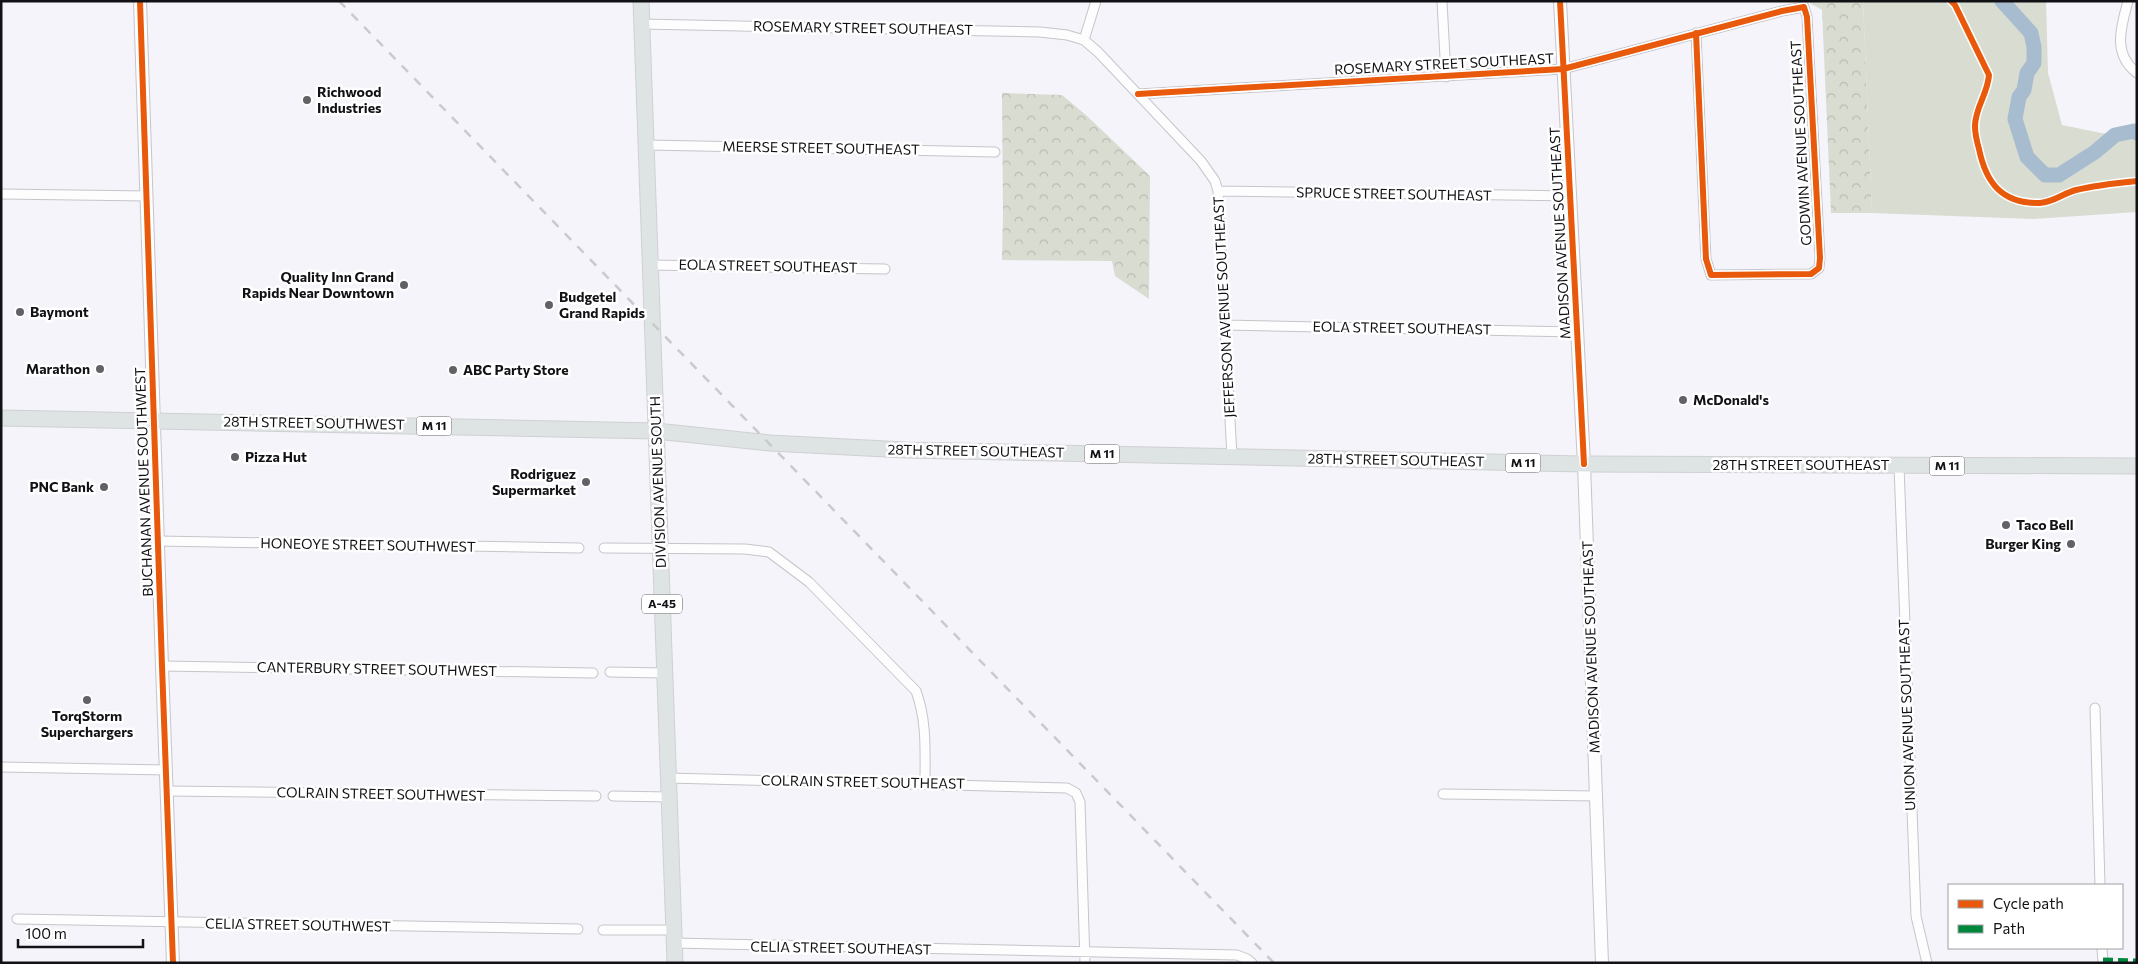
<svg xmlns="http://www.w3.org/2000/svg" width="2138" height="964" viewBox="0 0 2138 964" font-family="Commissioner,sans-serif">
  <defs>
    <pattern id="forest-crowns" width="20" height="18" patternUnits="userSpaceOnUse" patternTransform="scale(1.25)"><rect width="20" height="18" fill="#d8dcd1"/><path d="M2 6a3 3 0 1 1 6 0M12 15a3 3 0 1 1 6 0" fill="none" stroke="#b8bcb3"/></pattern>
  </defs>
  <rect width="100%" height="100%" fill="#f4f4fa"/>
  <path fill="url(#forest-crowns)" d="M1806,1H1863L1872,213H1831L1822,10Z
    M1002,93L1062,95L1087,116L1150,176L1149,299L1115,276L1112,261L1002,260L1003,215Z"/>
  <path fill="#d8dcd1" d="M1863,1H2046L2048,73L2062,125L2101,133L2137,137V212L2033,219L1872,213Z"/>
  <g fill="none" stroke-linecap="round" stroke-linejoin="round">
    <path stroke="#a8bccf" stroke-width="15" d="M2002,1L2031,33L2034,47V63L2027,73L2024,90L2019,97L2015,119L2027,157L2045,175H2059L2095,152L2115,135L2134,131L2137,133"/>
    <g stroke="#c5c5ca" stroke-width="11">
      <path id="street" d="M1442,1L1446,77
        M2128,1C2121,27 2112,54 2137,73
        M641,24L1040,32L1067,35L1084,40L1098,52L1201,161L1215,181L1218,191L1232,457
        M1084,40L1096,1
        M1138,94L1563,69L1782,11L1804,7L1807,17L1820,258L1819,268L1811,274L1711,275L1706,259L1696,33
        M647,145L995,152
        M1218,191L1571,196
        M1,194L147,196
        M651,265L885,269
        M1225,325L1578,332
        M1899,466L1916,916L1927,963
        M158,541L579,548
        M604,548L745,549L769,552L809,582L916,691C927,721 925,751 925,783
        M162,666L593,673
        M610,672L665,673
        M2095,708L2100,885
        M1,767L166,770
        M668,778L1067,788L1076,793L1080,802L1085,963
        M167,791L596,796
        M1443,794L1597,796
        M613,796L669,797
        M17,919L578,929
        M603,930H674
        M674,943L1237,955L1247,959L1252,963
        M2102,948L2103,963"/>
    </g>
    <g stroke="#c5c5ca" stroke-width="14">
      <path id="secondary" d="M140,1L162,666L173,963
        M1560,1L1584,464L1602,963"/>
    </g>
    <g stroke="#d0d0d3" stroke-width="17">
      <path id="primary" d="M641,1L675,963
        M1,418L656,431L770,443L905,450L1584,464L2137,466"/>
    </g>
    <use href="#street" stroke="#fdfdfe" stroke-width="9"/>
    <use href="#secondary" stroke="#fdfdfe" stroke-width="12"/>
    <use href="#primary" stroke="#dde4e3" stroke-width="15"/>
    <path stroke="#cacacc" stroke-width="2.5" stroke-dasharray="9 9" stroke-linecap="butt" d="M339,1L1274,963"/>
    <path stroke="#00873e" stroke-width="5" stroke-dasharray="10 5" stroke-linecap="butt" d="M2103,960L2137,961"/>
    <g stroke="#fff" stroke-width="9">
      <path id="cycleway" d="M140,1L162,666L173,963
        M1560,1L1584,464
        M1951,1L1955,5L1989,75C1988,93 1975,108 1975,126C1975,134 1977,142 1979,149C1986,183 2002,204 2040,203C2054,202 2064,193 2076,190C2096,185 2117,183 2137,181
        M1138,94L1563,69L1782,11L1804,7L1807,17L1820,258L1819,268L1811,274L1711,275L1706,259L1696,33"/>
    </g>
    <use href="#cycleway" stroke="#e8590c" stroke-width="6"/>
  </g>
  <g fill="#616166" stroke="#fff" stroke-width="2">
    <circle cx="307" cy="100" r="5"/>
    <circle cx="404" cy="285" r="5"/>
    <circle cx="549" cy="305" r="5"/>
    <circle cx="20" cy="312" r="5"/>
    <circle cx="100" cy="369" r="5"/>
    <circle cx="453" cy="370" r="5"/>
    <circle cx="1683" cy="400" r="5"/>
    <circle cx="235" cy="457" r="5"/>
    <circle cx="586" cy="482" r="5"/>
    <circle cx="104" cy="487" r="5"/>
    <circle cx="2006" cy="525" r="5"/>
    <circle cx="2071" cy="544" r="5"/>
    <circle cx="87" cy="700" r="5"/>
  </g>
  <g text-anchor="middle" stroke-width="5" stroke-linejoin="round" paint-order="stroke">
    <g fill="#fff" stroke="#59595c" stroke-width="1">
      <rect x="416.5" y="416.5" width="35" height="19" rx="4"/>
      <rect x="1084.5" y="444.5" width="35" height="19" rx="4"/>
      <rect x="1505.5" y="453.5" width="35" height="19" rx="4"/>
      <rect x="1929.5" y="456.5" width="35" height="19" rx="4"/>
      <rect x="642" y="594.5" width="40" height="19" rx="4"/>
    </g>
    <g font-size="12" font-weight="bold" fill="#121216">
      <text x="434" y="430">M 11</text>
      <text x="1102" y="458">M 11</text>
      <text x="1523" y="467">M 11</text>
      <text x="1947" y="470">M 11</text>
      <text x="662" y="608">A-45</text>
    </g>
    <g font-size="14" fill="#121216" stroke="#fff">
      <text transform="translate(863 28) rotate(1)" y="5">ROSEMARY STREET SOUTHEAST</text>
      <text transform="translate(1444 64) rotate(-3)" y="5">ROSEMARY STREET SOUTHEAST</text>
      <text transform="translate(1801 143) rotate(-93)" y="5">GODWIN AVENUE SOUTHEAST</text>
      <text transform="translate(821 148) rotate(1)" y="5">MEERSE STREET SOUTHEAST</text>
      <text transform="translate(1394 194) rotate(1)" y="5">SPRUCE STREET SOUTHEAST</text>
      <text transform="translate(1560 233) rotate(-93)" y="5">MADISON AVENUE SOUTHEAST</text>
      <text transform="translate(768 266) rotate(1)" y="5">EOLA STREET SOUTHEAST</text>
      <text transform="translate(1224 307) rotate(-93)" y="5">JEFFERSON AVENUE SOUTHEAST</text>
      <text transform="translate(1402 328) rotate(1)" y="5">EOLA STREET SOUTHEAST</text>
      <text transform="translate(314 423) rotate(1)" y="5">28TH STREET SOUTHWEST</text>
      <text transform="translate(976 451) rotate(1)" y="5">28TH STREET SOUTHEAST</text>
      <text transform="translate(1396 460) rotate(1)" y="5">28TH STREET SOUTHEAST</text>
      <text x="1801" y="470">28TH STREET SOUTHEAST</text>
      <text transform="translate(144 482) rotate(-92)" y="5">BUCHANAN AVENUE SOUTHWEST</text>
      <text transform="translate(658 482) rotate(-92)" y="5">DIVISION AVENUE SOUTH</text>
      <text transform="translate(368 545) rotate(1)" y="5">HONEOYE STREET SOUTHWEST</text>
      <text transform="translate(1591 647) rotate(-92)" y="5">MADISON AVENUE SOUTHEAST</text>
      <text transform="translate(377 669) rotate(1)" y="5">CANTERBURY STREET SOUTHWEST</text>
      <text transform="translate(1907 715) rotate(-92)" y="5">UNION AVENUE SOUTHEAST</text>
      <text transform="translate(863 782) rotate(1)" y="5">COLRAIN STREET SOUTHEAST</text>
      <text transform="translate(381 794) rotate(1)" y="5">COLRAIN STREET SOUTHWEST</text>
      <text transform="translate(298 925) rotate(1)" y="5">CELIA STREET SOUTHWEST</text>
      <text transform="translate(841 948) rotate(1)" y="5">CELIA STREET SOUTHEAST</text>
    </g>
    <g font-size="14" font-weight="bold" fill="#121216" stroke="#fff" text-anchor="start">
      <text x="317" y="97">Richwood<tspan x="317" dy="16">Industries</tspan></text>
      <text x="394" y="282" text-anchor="end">Quality Inn Grand<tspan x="394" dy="16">Rapids Near Downtown</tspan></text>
      <text x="559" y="302">Budgetel<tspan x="559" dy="16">Grand Rapids</tspan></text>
      <text x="30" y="317">Baymont</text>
      <text x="90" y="374" text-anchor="end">Marathon</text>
      <text x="463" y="375">ABC Party Store</text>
      <text x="1693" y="405">McDonald's</text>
      <text x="245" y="462">Pizza Hut</text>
      <text x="576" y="479" text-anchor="end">Rodriguez<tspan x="576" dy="16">Supermarket</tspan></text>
      <text x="94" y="492" text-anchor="end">PNC Bank</text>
      <text x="2016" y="530">Taco Bell</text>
      <text x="2061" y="549" text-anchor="end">Burger King</text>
      <text x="87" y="721" text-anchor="middle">TorqStorm<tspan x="87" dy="16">Superchargers</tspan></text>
    </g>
  </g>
  <rect width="2138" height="964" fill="none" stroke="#121216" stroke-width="5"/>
  <rect x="1948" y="884" width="175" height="65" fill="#ffffff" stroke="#a0a0a2"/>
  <rect x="1958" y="900" width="25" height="8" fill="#e8590c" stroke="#a0a0a2"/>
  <text x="1993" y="909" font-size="15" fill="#121216">Cycle path</text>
  <rect x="1958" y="925" width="25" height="8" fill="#00873e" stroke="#a0a0a2"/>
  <text x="1993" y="934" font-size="15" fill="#121216">Path</text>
  <path d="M18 939v8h125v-8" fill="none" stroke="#121216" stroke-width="2.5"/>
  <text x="25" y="939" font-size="15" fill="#121216" stroke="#ffffff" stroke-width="4" paint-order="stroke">100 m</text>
</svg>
